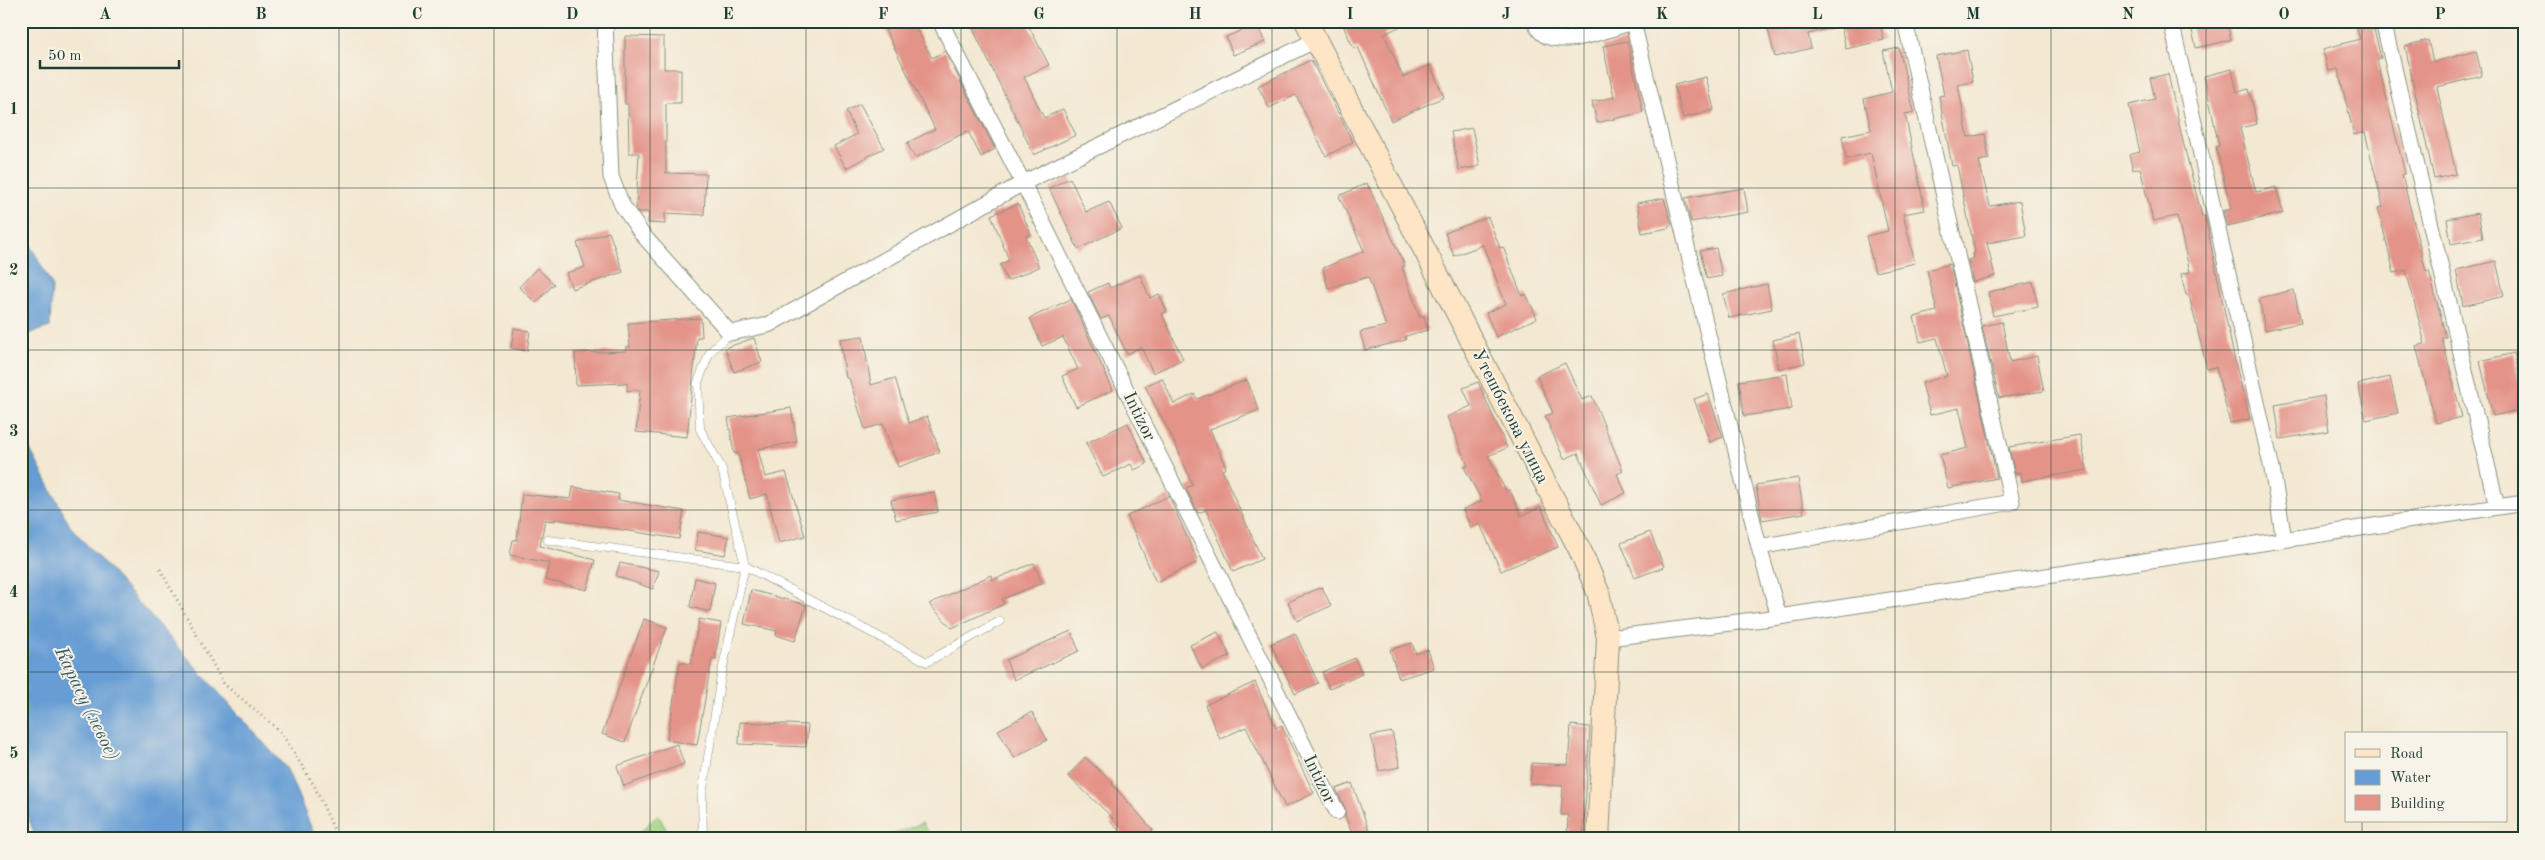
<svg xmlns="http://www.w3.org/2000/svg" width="2545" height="860" viewBox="0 0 2545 860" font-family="'Old Standard TT',serif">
  <rect width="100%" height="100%" fill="#f7f3e8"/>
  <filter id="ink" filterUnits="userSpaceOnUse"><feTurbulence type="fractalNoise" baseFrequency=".02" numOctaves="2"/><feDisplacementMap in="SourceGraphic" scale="10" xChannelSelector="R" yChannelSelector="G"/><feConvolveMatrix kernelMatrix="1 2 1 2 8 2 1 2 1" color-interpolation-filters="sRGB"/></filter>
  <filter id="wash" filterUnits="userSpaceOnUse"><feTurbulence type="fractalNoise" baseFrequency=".0096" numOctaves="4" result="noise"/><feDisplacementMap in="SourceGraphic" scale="20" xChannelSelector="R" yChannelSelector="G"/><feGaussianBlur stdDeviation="1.12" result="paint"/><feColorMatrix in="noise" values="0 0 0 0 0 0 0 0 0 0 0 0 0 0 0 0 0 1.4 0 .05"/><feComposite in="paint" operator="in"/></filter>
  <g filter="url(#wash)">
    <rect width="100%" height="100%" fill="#f3e8d1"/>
    <path fill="#a1d281" stroke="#60885a" d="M658,815L672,839H633Z
      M922,823L933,839H881Z"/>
    <path fill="#669dd4" stroke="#426d84" d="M21,228L52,285L50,327L21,336Z
      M21,432L70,526L287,769L316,839H36L21,797Z"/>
    <g id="blocks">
      <path fill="#e49388" d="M900,21H912L932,58L945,51L995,149L981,157L968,131L915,158L907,143L935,129L885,29Z
        M979,21H1026L1049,65L1024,77L1044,118L1063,109L1076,135L1034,155L971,25Z
        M1341,21H1412L1384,34L1403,77L1430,65L1444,97L1391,121L1358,47L1354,49Z
        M1766,21H1835V27L1808,34L1811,48L1775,57Z
        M1840,21H1879L1884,40L1846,49Z
        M2190,21H2227L2231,40L2196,48Z
        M2355,21H2372L2381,58L2377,59L2405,174L2402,175L2426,272L2429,271L2446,337L2442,338L2462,417L2436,423L2416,346L2425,344L2406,270L2394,273L2378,208L2383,207L2365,132L2354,135L2338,69L2328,71L2323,49L2360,39Z
        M1257,24L1265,42L1233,55L1226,37Z
        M625,36L664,37V69H681V103H666V173L706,174L704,215L665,213V224L648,223L649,212H638L636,209L639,153H629L628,104H625Z
        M2428,40L2433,62L2476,51L2482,76L2437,87L2456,174L2434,179L2405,46Z
        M1627,41L1643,112L1597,123L1592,102L1614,97L1603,46Z
        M1899,48L1914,112L1905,114L1925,210L1903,214L1915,263L1875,272L1866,236L1888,231L1871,153L1846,159L1842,136L1871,130L1864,99L1892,92L1883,51Z
        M1967,50L1973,82L1958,85L1968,137L1985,134L1989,159L1979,161L1990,206L2020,201L2026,236L1987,243L1995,276L1973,282L1968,260L1974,258L1973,253H1975L1957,165L1952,166L1939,96L1944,95L1936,56Z
        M1311,60L1353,142L1326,156L1296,95L1269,108L1258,86Z
        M2232,69L2237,92L2249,89L2257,124L2240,128L2256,192L2276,187L2283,213L2227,226L2223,211L2231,209L2216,147L2219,146L2204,76Z
        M2168,74L2183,142L2202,216H2205L2235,362L2250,419L2230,423L2216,367L2207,369L2189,295H2186L2181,274L2190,272L2177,216L2153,221L2140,168L2133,170L2129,155L2140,152L2129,105L2155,99L2150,78Z
        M1706,77L1714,110L1683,118L1674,85Z
        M860,104L884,148L846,168L834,146L857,134L846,111Z
        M1472,128L1480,166L1459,170L1451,132Z
        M1070,178L1086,212L1109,202L1122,228L1078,249L1049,188Z
        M1367,183L1405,266L1402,267L1420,317L1424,316L1428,330L1405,336L1406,340L1365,350L1360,332L1386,326L1368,277L1328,288L1323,268L1364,251L1339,196Z
        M1744,188L1748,212L1691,222L1685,198Z
        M1664,198L1672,225H1669V228L1642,233L1637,203Z
        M1018,204L1031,234L1026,236L1039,267L1007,281L1000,265L1009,260L991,215Z
        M2478,213L2483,238L2451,244L2447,219Z
        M1488,217L1500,248L1503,247L1522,296L1526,294L1537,318L1496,337L1486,313L1506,304L1483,245L1454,256L1445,233Z
        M609,232L623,272L572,289L566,273L585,267L577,243Z
        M1716,248L1722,276L1707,279L1700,251Z
        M2496,261L2504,296L2463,306L2456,270Z
        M1950,264L1997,478L1948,488L1940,455L1968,448L1959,408L1930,415L1922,383L1947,376L1937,338L1920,342L1914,317L1937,311L1927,270Z
        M537,268L554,284L536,303L519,287Z
        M1140,275L1150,298L1159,294L1167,311L1162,314L1183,359L1153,373L1141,347L1127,354L1109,316L1101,319L1088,292L1108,283L1110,288Z
        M2033,282L2038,307L1993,316L1988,292Z
        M1767,284L1772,309L1729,318L1723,294Z
        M2294,290L2301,323L2265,330L2259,298Z
        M1071,299L1113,390L1076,407L1062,376L1078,369L1063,337L1042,346L1030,318Z
        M701,318L702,337H697L687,437L636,432L640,390L627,391V383L576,385L575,353L626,351V347H630L628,323Z
        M2002,322L2010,362L2037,356L2044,391L1999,398L1982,326Z
        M514,328L530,331L527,351L511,348Z
        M1799,334L1805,363L1779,369L1773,340Z
        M863,336L871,385L895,378L909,423L927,416L940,452L898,467L883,424L865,429L849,378H846L840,339Z
        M754,338L762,362L734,372L725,348Z
        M2514,353L2524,395V409L2493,416L2480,361Z
        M1565,363L1582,400L1592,396L1623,471L1617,474L1626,493L1601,505L1578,453L1564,459L1545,416L1553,413L1537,376Z
        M1787,374L1792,409L1744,416L1739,381Z
        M2390,377L2398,413L2366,420L2358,384Z
        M1162,378L1174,404L1194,394L1197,399L1247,380L1259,410L1210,429L1226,468L1222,470L1262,559L1233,572L1206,510L1198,513L1186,488L1193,485L1174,441L1145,386Z
        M1478,382L1507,448L1488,456L1506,491L1510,490L1521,516L1541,507L1558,547L1501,571L1480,524L1471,528L1463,509L1482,501L1464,467L1468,466L1447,417L1471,406L1463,388Z
        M1708,394L1723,437L1710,442L1694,399Z
        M2324,396L2329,431L2280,439L2275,405Z
        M791,408L797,442L758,449L765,477L786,472L805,536L779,543L767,494L750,499L738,453H734L728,418Z
        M1128,423L1147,464L1134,470L1131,464L1103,477L1086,443Z
        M2080,435L2087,470L2022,481L2021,472L2015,474L2009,447Z
        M1798,478L1804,513L1762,520L1756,485Z
        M573,487L619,494L618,500L684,511L679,539L555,519V521L545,520L540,546L595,560L587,590L545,580L549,563L510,555L513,540H517L522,494L571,499Z
        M934,492L938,512L896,520L891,500Z
        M1169,496L1198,562L1156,582L1127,516Z
        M698,532L729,537L725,555L695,550Z
        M1650,532L1664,567L1635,578L1621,543Z
        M620,563L659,571L653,589L616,576Z
        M1034,563L1042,583L1002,599L1004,604L952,628L929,604L991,575L993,580Z
        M695,578L715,583L710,612L690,607Z
        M1322,587L1331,606L1297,621L1288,602Z
        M751,590L806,605L795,641L776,635L777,631L744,624Z
        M644,619L667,627L625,742L602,734Z
        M699,619L721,623L715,659L712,658L697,745L667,740L680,662L691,664Z
        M1071,631L1079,651L1014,680L1006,660Z
        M1218,632L1230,656L1202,669L1190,645Z
        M1295,633L1318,683L1295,694L1271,644Z
        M1412,643L1416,654L1428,650L1434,668L1399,679L1390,650Z
        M1355,658L1362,674L1329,689L1322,672Z
        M1255,682L1276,728L1281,725L1314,793L1285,807L1246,727L1220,739L1205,705Z
        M1032,712L1047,740L1014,758L998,730Z
        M740,722L808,725L806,747L739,744Z
        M1571,725L1590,727L1583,839H1567L1568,815H1561L1563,786L1530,784L1532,763L1568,765Z
        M1392,732L1400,767L1379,771L1371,736Z
        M677,744L684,764L624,786L617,766Z
        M1085,757L1113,783L1112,784L1153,830L1143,839H1127L1110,821L1113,818L1068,776Z
        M1352,783L1372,839H1354L1345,816V808L1336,789Z"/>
    </g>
  </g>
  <g filter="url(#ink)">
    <use href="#blocks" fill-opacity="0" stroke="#899282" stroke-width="1"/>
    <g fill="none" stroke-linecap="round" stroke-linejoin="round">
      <g stroke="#899282" stroke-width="9">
        <path id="lane" d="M548,540L745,566L927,662L1000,621
          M703,839L702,795L721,676L745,566L722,469L700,429L698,382L710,352L730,333"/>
      </g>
      <g stroke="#899282" stroke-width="17">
        <path id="street" d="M605,21L611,177L622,205L642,234L730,333L768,325L1023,183L1316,40
          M940,21L1023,183L1337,812
          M1535,21C1545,58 1611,28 1635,21
          M2171,21L2272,469L2284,539
          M2383,21L2497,507
          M1633,22L1759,547L1779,617
          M1759,547L2012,502L1905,21
          M1608,638L1779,617L2524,503"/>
      </g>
      <g stroke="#899282" stroke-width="24">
        <path id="secondary" d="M1306,21L1580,550L1598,592L1608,638L1598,839"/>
      </g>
      <path stroke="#899282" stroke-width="3" stroke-dasharray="1 4" stroke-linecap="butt" d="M160,569L224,684L280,731L314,785L338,839"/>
      <use href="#lane" stroke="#fff" stroke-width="8"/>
      <use href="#street" stroke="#fff" stroke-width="15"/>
      <use href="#secondary" stroke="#fde5c5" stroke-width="22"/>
    </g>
  </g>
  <path fill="none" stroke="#1f3d34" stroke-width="1" stroke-opacity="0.55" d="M183,21V839M339,21V839M494,21V839M650,21V839M806,21V839M961,21V839M1117,21V839M1272,21V839M1428,21V839M1584,21V839M1739,21V839M1895,21V839M2051,21V839M2206,21V839M2362,21V734M21,188H2524M21,350H2524M21,510H2524M21,672H2524M2362,821V839"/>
  <g text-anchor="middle" stroke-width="4" stroke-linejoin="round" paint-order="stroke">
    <g font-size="18" fill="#1f3d34" stroke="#f7f3e8">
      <text transform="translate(1140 416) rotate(64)" y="6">Intizor</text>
      <text transform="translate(1511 416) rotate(63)" y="6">Утешбекова улица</text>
      <text transform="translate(1320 779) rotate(64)" y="6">Intizor</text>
    </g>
    <g font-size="19" font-style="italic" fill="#345a64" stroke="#f7f3e8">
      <text transform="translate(88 703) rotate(64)" y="7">Карасу (левое)</text>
    </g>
  </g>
  <rect width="2545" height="860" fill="none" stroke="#f7f3e8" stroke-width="55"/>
  <rect x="2345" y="732" width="162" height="90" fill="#f7f3e8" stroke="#a1aaa0"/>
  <rect x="2355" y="749" width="25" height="8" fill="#fde5c5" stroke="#a1aaa0"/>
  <text x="2390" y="758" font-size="15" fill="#1f3d34">Road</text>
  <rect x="2355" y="770" width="25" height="15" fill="#669dd4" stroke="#a1aaa0"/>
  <text x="2390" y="782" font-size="15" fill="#1f3d34">Water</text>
  <rect x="2355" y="795" width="25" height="15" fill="#e49388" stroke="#a1aaa0"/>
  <text x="2390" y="808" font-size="15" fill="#1f3d34">Building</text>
  <path d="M40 60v8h139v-8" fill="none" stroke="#1f3d34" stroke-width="2.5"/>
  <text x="48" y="60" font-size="15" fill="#1f3d34" stroke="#f7f3e8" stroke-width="4" paint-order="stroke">50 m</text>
  <rect x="28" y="28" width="2490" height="804" fill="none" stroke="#1f3d34" stroke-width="2"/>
  <g font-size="16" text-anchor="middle" font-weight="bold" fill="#1f3d34">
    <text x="105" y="19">A</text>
    <text x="261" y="19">B</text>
    <text x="417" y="19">C</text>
    <text x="572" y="19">D</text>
    <text x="728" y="19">E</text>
    <text x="883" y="19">F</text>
    <text x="1039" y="19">G</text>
    <text x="1195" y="19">H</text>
    <text x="1350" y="19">I</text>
    <text x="1506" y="19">J</text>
    <text x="1662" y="19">K</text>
    <text x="1817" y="19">L</text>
    <text x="1973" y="19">M</text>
    <text x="2128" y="19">N</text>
    <text x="2284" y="19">O</text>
    <text x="2440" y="19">P</text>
    <text x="14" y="114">1</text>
    <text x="14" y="275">2</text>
    <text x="14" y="436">3</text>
    <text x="14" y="597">4</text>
    <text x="14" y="758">5</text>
  </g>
</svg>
